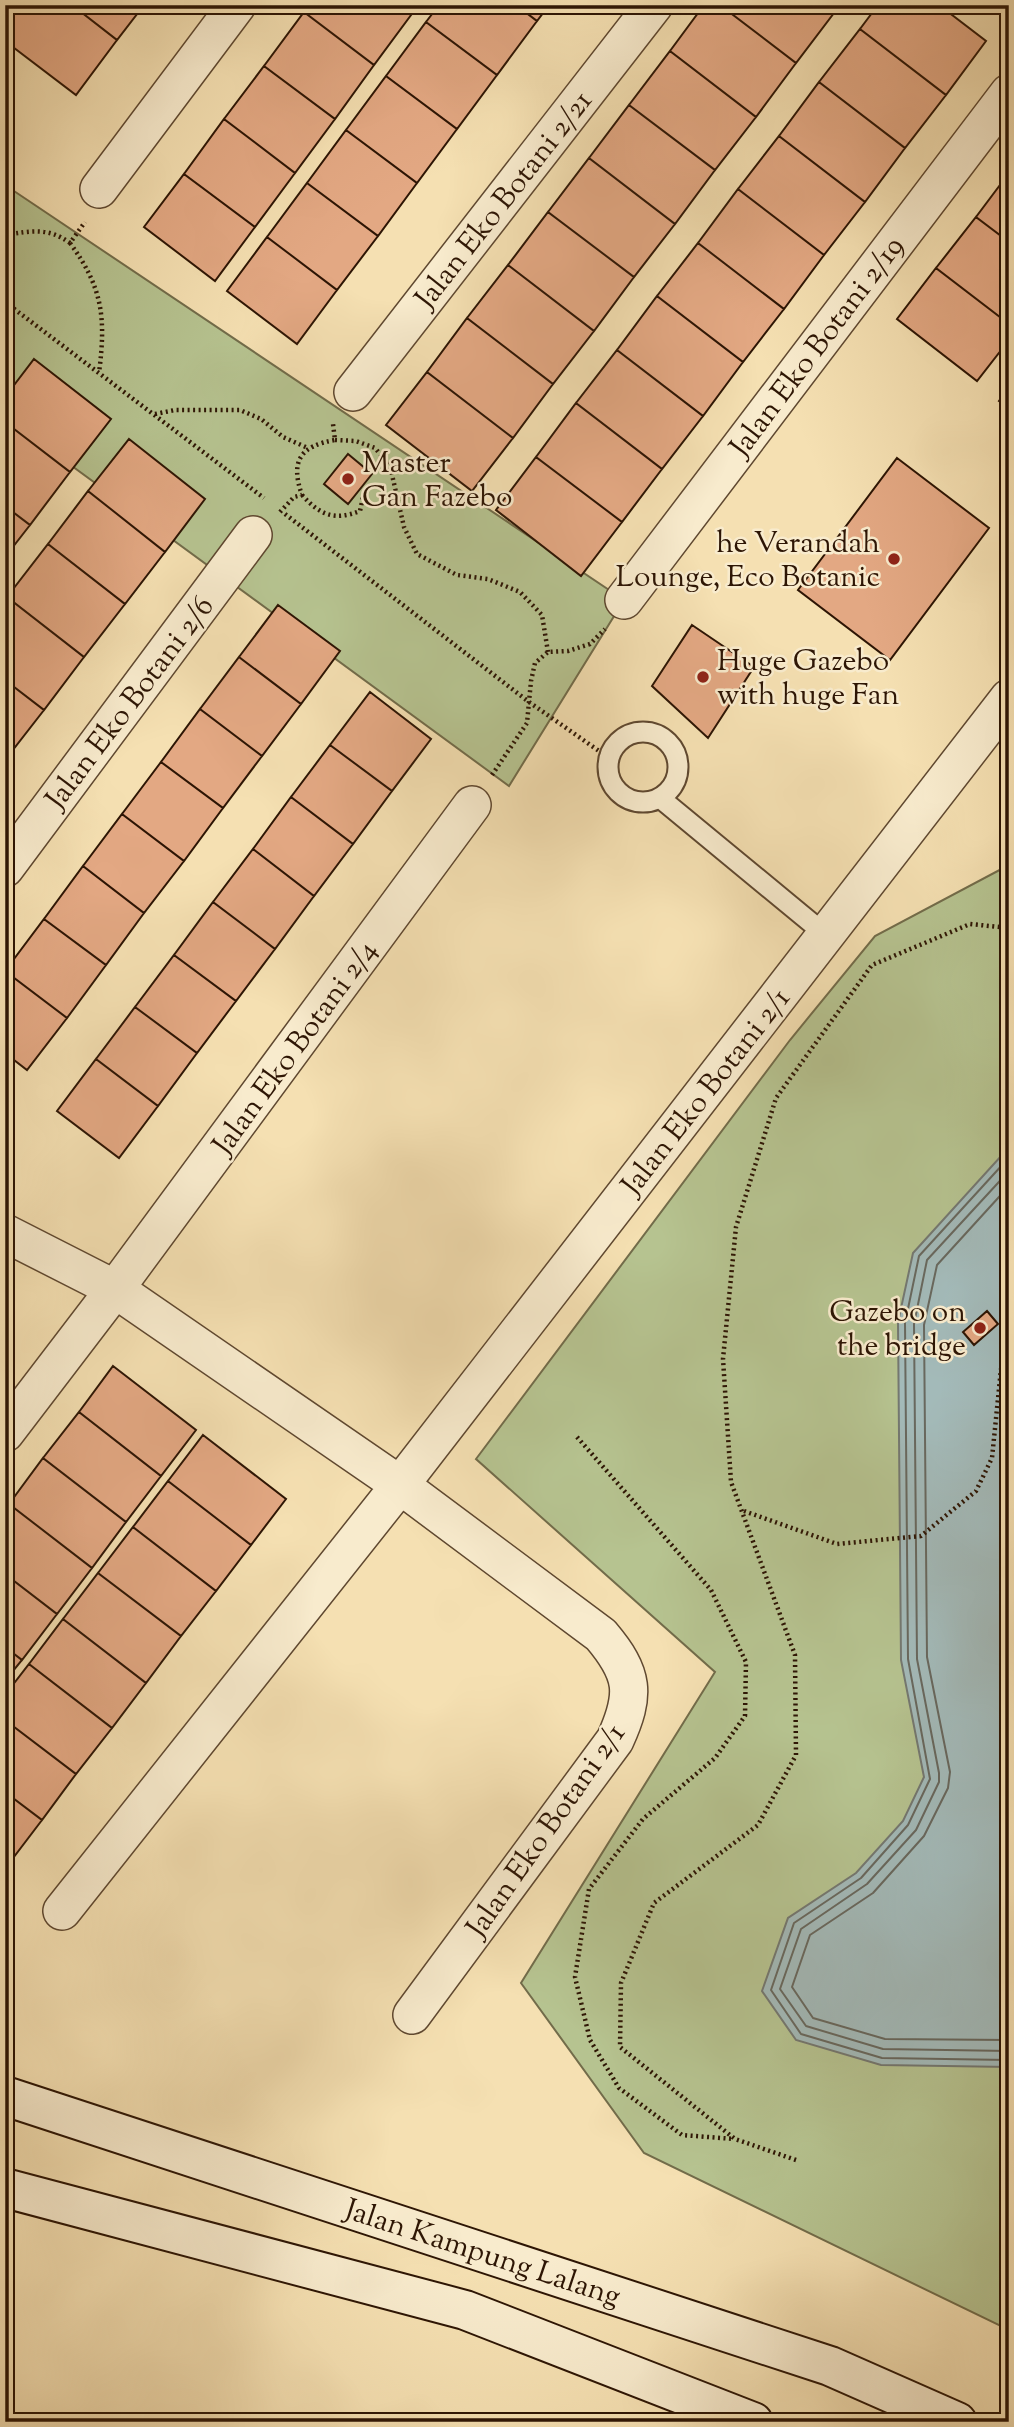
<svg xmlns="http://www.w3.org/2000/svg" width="1014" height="2427" viewBox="0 0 1014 2427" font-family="'Sorts Mill Goudy',serif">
  <rect width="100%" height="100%" fill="#f5e0b2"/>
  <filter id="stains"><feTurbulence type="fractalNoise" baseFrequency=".00286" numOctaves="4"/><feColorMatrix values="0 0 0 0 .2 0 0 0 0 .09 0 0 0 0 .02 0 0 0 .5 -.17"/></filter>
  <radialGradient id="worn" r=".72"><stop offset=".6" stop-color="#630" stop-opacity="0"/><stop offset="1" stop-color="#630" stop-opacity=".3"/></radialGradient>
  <path fill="#b6c390" stroke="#726c4a" stroke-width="2" d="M5,185L624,600L509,786L5,417Z
    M1009,865V2330L644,2153L521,1983L715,1672L476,1459L790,1040L875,936Z"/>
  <path fill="#a3bab9" stroke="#747871" stroke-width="2" d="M1002,1155H1009V2067L881,2065L796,2040L762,1991L788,1918L856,1873L903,1821L924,1777L901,1660L898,1322L913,1253Z"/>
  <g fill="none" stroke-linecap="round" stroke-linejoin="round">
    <path stroke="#68685e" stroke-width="2" d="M1009,1161L1004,1163L919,1256L905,1323L908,1659L930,1779L908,1825L861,1878L794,1923L771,1990L801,2034L882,2058L1009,2060
      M1009,1171L927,1260L914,1324L917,1659L939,1773V1782L916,1830L867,1884L801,1929L780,1989L806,2026L883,2049L1009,2051
      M1009,1186L937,1265L924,1325L927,1657L950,1772L948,1788L924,1836L873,1893L810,1935L792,1987L813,2018L885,2039L1009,2040"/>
  </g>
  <path fill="#e3a883" stroke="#2d1504" stroke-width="2" d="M17,5H72L117,40L76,95L5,41V20Z
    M72,5H144L117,40Z
    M309,5H406L414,11L374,65L304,12Z
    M439,5H516L537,21L497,75L426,22Z
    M516,5H549L537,21Z
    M704,5H720L796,63L756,117L670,51Z
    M720,5H831L837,9L796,63Z
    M878,5H939L986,41L946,95L860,29Z
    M304,12L374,65L335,119L264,66Z
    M426,22L497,75L457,129L386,76Z
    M860,29L946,95L905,148L819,82Z
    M670,51L756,117L715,170L629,105Z
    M264,66L335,119L295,173L224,119Z
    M386,76L457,129L417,183L346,130Z
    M819,82L905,148L865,202L779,136Z
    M629,105L715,170L675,224L589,158Z
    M224,119L295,173L255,227L184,174Z
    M346,130L417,183L378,236L307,183Z
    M779,136L865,202L824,255L738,189Z
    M589,158L675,224L634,277L548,212Z
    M1009,173V242L976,217Z
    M184,174L255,227L215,281L144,227Z
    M307,183L378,236L337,290L267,237Z
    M738,189L824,255L784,309L698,243Z
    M548,212L634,277L594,331L508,265Z
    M976,217L1009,242V324L936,268Z
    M267,237L337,290L297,344L227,291Z
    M698,243L784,309L743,362L657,296Z
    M508,265L594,331L553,384L467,318Z
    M936,268L1009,324V340L977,381L897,319Z
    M657,296L743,362L703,416L617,350Z
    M467,318L553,384L513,438L427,372Z
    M617,350L703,416L662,469L576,403Z
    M34,359L111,419L70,472L5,422V397Z
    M427,372L513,438L472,491L386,425Z
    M1009,387V408L999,401Z
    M576,403L662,469L622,522L536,457Z
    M5,422L70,472L30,525L5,506Z
    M129,439L205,499L165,552L88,491Z
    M348,454L372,474L348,504L324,484Z
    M536,457L622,522L581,576L496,510Z
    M897,458L989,528L890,660L798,590Z
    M88,491L165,552L125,604L48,544Z
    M5,506L30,525L5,557Z
    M48,544L125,604L84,657L7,597Z
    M7,597L84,657L44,710L5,680V600Z
    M278,605L340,651L301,704L239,657Z
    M692,625L754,667L708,738L652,686Z
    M239,657L301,704L262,756L200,709Z
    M5,680L44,710L5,760Z
    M370,692L431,739L392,791L330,745Z
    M200,709L262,756L223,808L161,762Z
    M330,745L392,791L353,844L291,797Z
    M161,762L223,808L184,861L122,814Z
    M291,797L353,844L314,896L253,849Z
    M122,814L184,861L144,913L83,866Z
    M253,849L314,896L275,949L213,902Z
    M83,866L144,913L106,965L44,919Z
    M213,902L275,949L236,1001L174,955Z
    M44,919L106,965L67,1018L5,971Z
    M174,955L236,1001L197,1053L135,1007Z
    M5,971L67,1018L27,1070L5,1053Z
    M135,1007L197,1053L158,1106L96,1059Z
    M96,1059L158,1106L119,1158L57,1111Z
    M987,1311L998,1324L974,1345L963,1332Z
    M113,1366L196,1430L161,1476L79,1412Z
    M79,1412L161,1476L126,1522L43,1458Z
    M203,1435L286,1499L251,1545L168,1481Z
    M43,1458L126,1522L92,1568L9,1504Z
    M168,1481L251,1545L216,1591L133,1527Z
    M9,1504L92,1568L57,1614L5,1574V1508Z
    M133,1527L216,1591L181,1636L98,1573Z
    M98,1573L181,1636L146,1683L63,1619Z
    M5,1574L57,1614L22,1660L5,1647Z
    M63,1619L146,1683L112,1728L29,1664Z
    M5,1647L22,1660L5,1681Z
    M29,1664L112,1728L76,1774L5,1720V1695Z
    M5,1720L76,1774L42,1820L5,1792Z
    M5,1792L42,1820L7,1866L5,1865Z"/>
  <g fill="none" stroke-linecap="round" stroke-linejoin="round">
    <g stroke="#5f4830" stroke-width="23">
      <path id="lane" d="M608 767a35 35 0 1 1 70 0a35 35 0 1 1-70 0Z
        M660,798L826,935"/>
    </g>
    <g stroke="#5f4830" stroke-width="40">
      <path id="street" d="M99,189L237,5
        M353,392L654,5
        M624,600L1009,93
        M5,868L253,535
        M5,1233L115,1289L400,1485L601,1635C634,1674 636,1694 615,1740L412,2015
        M5,1433L115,1289L472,805
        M62,1911L400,1485L1009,698"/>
    </g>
    <g stroke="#2d1504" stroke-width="42">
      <path id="secondary" d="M5,2096L830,2366L957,2422
        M5,2188L465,2310L753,2422"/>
    </g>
    <path stroke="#2d1504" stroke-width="4.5" stroke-dasharray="2 3.5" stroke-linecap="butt" d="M5,235C31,231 48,227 70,243L85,222
      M70,243C103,288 106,318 99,373
      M5,302L264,498
      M155,414L175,410H240L261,419L283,437L308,448
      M335,440L356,441L375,448L390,466L404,527L417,554L457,575L488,579L520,592L542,615L548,652
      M302,495C320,515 334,521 360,511L363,497
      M280,512L294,497L302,495C290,461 300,446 335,440L333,424
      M285,514L529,702L609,758
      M492,775L527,723L531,681L535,663L548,652L568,651L590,644L605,629
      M577,1437L711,1590L746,1662L745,1716L715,1758L643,1819L589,1889L575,1977L590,2040L619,2088L682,2135L734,2139
      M744,1511L837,1544L921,1536L976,1491L992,1458L1001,1369L1009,1350
      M796,2160L735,2139L620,2047L621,1983L654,1903L758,1825L796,1755L795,1655L731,1482L723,1359L736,1227L776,1098L872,965L970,924L1009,928"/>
    <use href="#lane" stroke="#f8ebcd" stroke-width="19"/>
    <use href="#street" stroke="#f8ebcd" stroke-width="37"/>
    <use href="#secondary" stroke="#f8ebcd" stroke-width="38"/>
  </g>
  <g fill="#8f2418" stroke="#f8ebcd" stroke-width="2.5">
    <circle cx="348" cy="479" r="7"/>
    <circle cx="894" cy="559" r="7"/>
    <circle cx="703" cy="677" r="7"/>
    <circle cx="980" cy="1328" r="7"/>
  </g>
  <g text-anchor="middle" stroke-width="5" stroke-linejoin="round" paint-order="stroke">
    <g font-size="30" fill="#2d1504" stroke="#f8ebcd">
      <text transform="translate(503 199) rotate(-52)" y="10">Jalan Eko Botani 2/21</text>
      <text transform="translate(816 346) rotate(-53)" y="10">Jalan Eko Botani 2/19</text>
      <text transform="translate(129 702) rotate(-53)" y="10">Jalan Eko Botani 2/6</text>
      <text transform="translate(294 1047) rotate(-54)" y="10">Jalan Eko Botani 2/4</text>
      <text transform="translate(705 1091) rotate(-52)" y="10">Jalan Eko Botani 2/1</text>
      <text transform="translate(545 1830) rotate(-55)" y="10">Jalan Eko Botani 2/1</text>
      <text transform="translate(483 2252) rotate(18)" y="10">Jalan Kampung Lalang</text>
    </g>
    <g font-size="30" fill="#2d1504" stroke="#f8ebcd" text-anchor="start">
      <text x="362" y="472">Master<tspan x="362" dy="34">Gan Fazebo</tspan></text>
      <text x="880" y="552" text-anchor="end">he Verandah<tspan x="880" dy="34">Lounge, Eco Botanic</tspan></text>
      <text x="717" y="670">Huge Gazebo<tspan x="717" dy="34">with huge Fan</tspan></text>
      <text x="966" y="1321" text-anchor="end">Gazebo on<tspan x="966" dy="34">the bridge</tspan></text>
    </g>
  </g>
  <rect width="1014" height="2427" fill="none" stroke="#f5e0b2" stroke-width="28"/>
  <rect x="7" y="7" width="1000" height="2413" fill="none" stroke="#2d1504" stroke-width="3.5"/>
  <rect x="14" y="14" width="986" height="2399" fill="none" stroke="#2d1504" stroke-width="2"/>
  <rect width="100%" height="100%" filter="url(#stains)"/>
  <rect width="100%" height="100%" fill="url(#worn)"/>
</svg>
